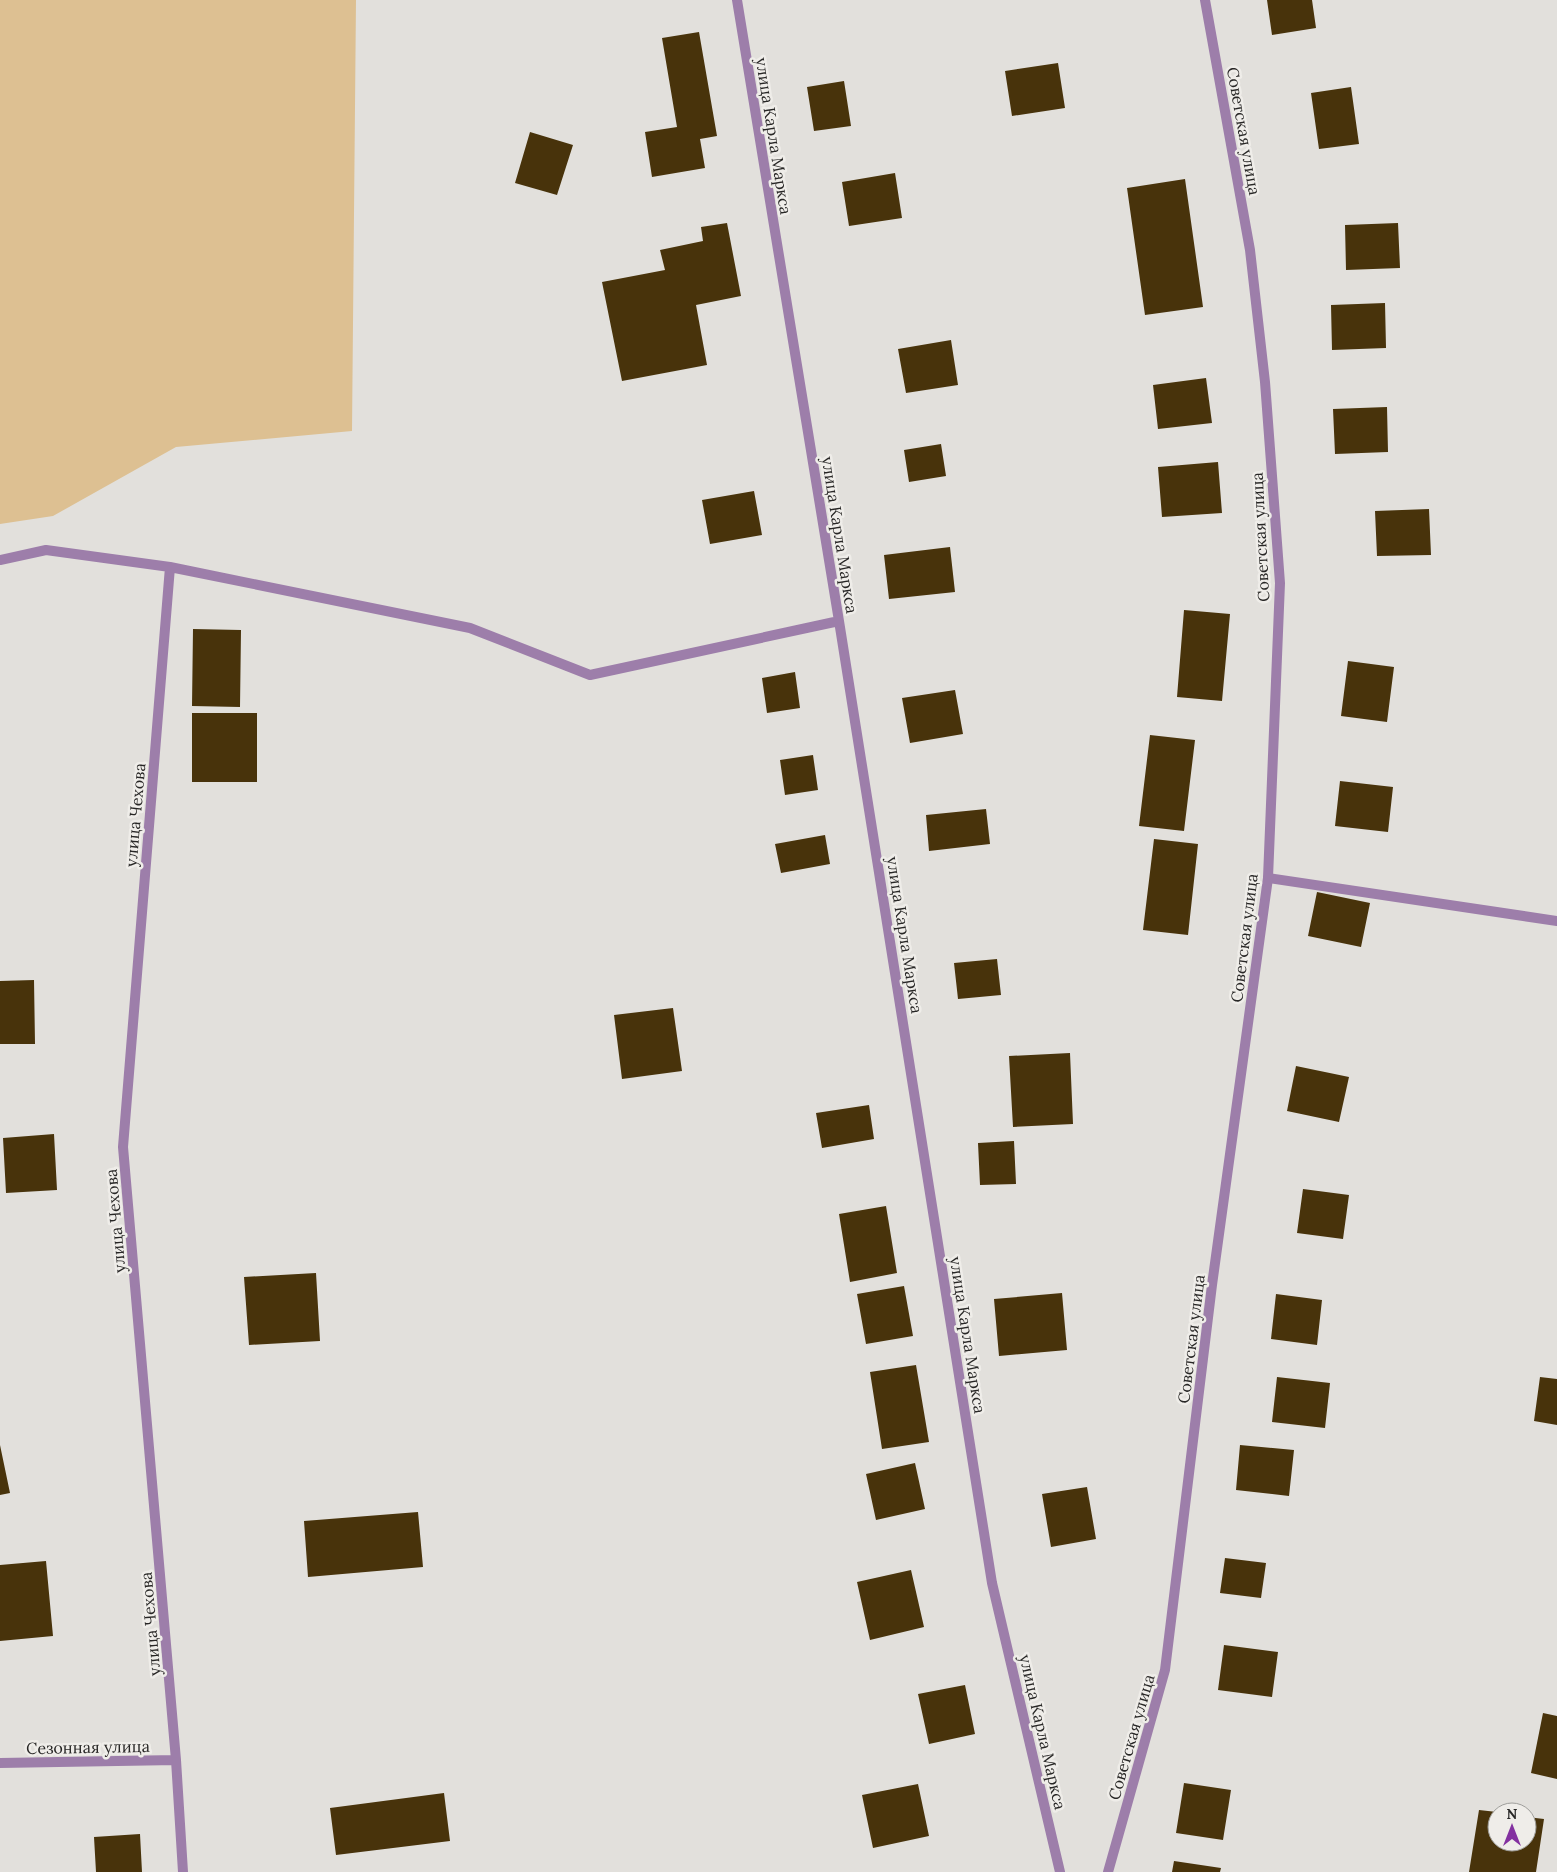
<svg xmlns="http://www.w3.org/2000/svg" width="1557" height="1872" viewBox="0 0 1557 1872" font-family="Lora,serif">
  <rect width="100%" height="100%" fill="#e2e0dc"/>
  <path fill="#ddc092" d="M0,0H356L352,431L176,447L53,516L0,524Z"/>
  <path fill="#48330b" d="M1267,0H1312L1316,28L1272,35Z
    M699,32L717,136L700,139L705,168L652,177L645,132L677,127L662,38Z
    M1058,63L1065,108L1012,116L1005,71Z
    M844,81L851,126L814,131L807,87Z
    M1351,87L1359,144L1319,149L1311,93Z
    M530,132L573,145L557,195L515,183Z
    M895,173L902,218L849,226L842,182Z
    M1185,179L1203,307L1145,315L1127,188Z
    M727,223L741,296L696,305L707,365L622,381L602,282L665,270L660,250L703,241L701,227Z
    M1398,223L1400,268L1346,270L1345,225Z
    M1385,303L1386,348L1332,350L1331,305Z
    M951,340L958,385L906,393L898,349Z
    M1206,378L1212,423L1158,429L1153,385Z
    M1387,407L1388,452L1335,454L1333,409Z
    M941,444L946,476L909,482L904,450Z
    M1218,462L1222,513L1162,517L1158,467Z
    M754,491L762,535L710,544L702,500Z
    M1429,509L1431,555L1377,556L1375,511Z
    M950,547L955,592L889,599L884,555Z
    M1184,610L1230,614L1222,701L1177,697Z
    M193,629L241,630L240,707L192,706Z
    M1348,661L1394,667L1387,722L1341,716Z
    M795,672L800,708L767,713L762,678Z
    M955,690L963,734L910,743L902,698Z
    M192,713H257V782H192Z
    M1150,735L1195,740L1184,831L1139,826Z
    M813,755L818,790L785,795L780,760Z
    M1340,781L1393,787L1388,832L1335,826Z
    M986,809L990,844L929,851L926,815Z
    M825,835L830,864L781,873L775,844Z
    M1154,839L1198,844L1188,935L1143,930Z
    M1317,892L1370,903L1361,947L1308,936Z
    M997,959L1001,995L958,999L954,963Z
    M34,980L35,1044H0V981Z
    M673,1008L682,1071L622,1079L614,1015Z
    M1070,1053L1073,1124L1013,1127L1009,1056Z
    M1296,1066L1349,1077L1339,1122L1287,1111Z
    M869,1105L874,1139L822,1148L816,1113Z
    M54,1134L57,1190L6,1193L3,1138Z
    M1014,1141L1016,1184L980,1185L978,1143Z
    M1303,1189L1349,1195L1343,1239L1297,1233Z
    M886,1206L897,1273L850,1282L839,1214Z
    M316,1273L320,1341L249,1345L244,1277Z
    M904,1286L913,1336L866,1344L857,1294Z
    M1062,1293L1067,1350L999,1356L994,1299Z
    M1276,1294L1322,1300L1317,1345L1271,1339Z
    M916,1365L929,1442L882,1449L870,1372Z
    M1277,1377L1330,1383L1325,1428L1272,1422Z
    M1540,1377L1557,1379V1425L1534,1421Z
    M0,1445L10,1493L0,1495Z
    M1240,1445L1294,1450L1289,1496L1236,1490Z
    M915,1463L925,1509L876,1520L866,1474Z
    M1087,1487L1096,1539L1051,1547L1042,1494Z
    M418,1512L423,1567L308,1577L304,1521Z
    M1225,1558L1266,1563L1261,1598L1220,1593Z
    M46,1561L53,1636L0,1641V1565Z
    M911,1570L924,1627L870,1640L857,1582Z
    M1224,1645L1278,1652L1272,1697L1218,1690Z
    M965,1685L975,1734L929,1744L918,1694Z
    M1543,1713L1557,1716V1779L1531,1773Z
    M1184,1783L1231,1790L1223,1840L1176,1833Z
    M918,1784L929,1836L873,1848L862,1795Z
    M444,1793L450,1841L336,1855L330,1808Z
    M1479,1810L1497,1812V1842H1527V1817L1544,1819L1536,1872H1469Z
    M140,1834L142,1872H96L94,1837Z
    M1174,1861L1221,1868L1220,1872H1172Z"/>
  <g fill="none" stroke-linecap="round" stroke-linejoin="round">
    <path stroke="#9d7eaa" stroke-width="10" d="M1268,878L1557,921"/>
    <path stroke="#9d7eaa" stroke-width="10" d="M737,0L839,621L992,1583L1060,1872
      M0,560L46,550L170,567L470,628L590,675L839,621
      M170,567L123,1147L176,1760L183,1872
      M0,1763L176,1760
      M1108,1872L1165,1670L1212,1285L1268,878L1280,583L1265,382L1250,250L1205,0"/>
  </g>
  <g text-anchor="middle" stroke-width="5" stroke-linejoin="round" paint-order="stroke">
    <g font-size="16" fill="#282726" stroke="#efede9">
      <text transform="translate(1244 131) rotate(80)" y="6">Советская улица</text>
      <text transform="translate(774 136) rotate(81)" y="6">улица Карла Маркса</text>
      <text transform="translate(840 535) rotate(81)" y="6">улица Карла Маркса</text>
      <text transform="translate(1260 537) rotate(-93)" y="6">Советская улица</text>
      <text transform="translate(135 815) rotate(-85)" y="6">улица Чехова</text>
      <text transform="translate(905 935) rotate(81)" y="6">улица Карла Маркса</text>
      <text transform="translate(1244 938) rotate(-83)" y="6">Советская улица</text>
      <text transform="translate(115 1221) rotate(-95)" y="6">улица Чехова</text>
      <text transform="translate(968 1335) rotate(81)" y="6">улица Карла Маркса</text>
      <text transform="translate(1191 1339) rotate(-83)" y="6">Советская улица</text>
      <text transform="translate(150 1624) rotate(-95)" y="6">улица Чехова</text>
      <text transform="translate(1043 1732) rotate(77)" y="6">улица Карла Маркса</text>
      <text transform="translate(1131 1737) rotate(-74)" y="6">Советская улица</text>
      <text transform="translate(88 1747) rotate(-1)" y="6">Сезонная улица</text>
    </g>
  </g>
  <g transform="translate(1512 1827)"><circle r="24" fill="#efede9" stroke="#9f9e9b"/>
  <path d="M0-4L9 19L0 12L-9 19Z" fill="#8331a0"/>
  <text y="-8" font-size="14" font-weight="bold" text-anchor="middle" fill="#282726">N</text>
  </g>
</svg>
